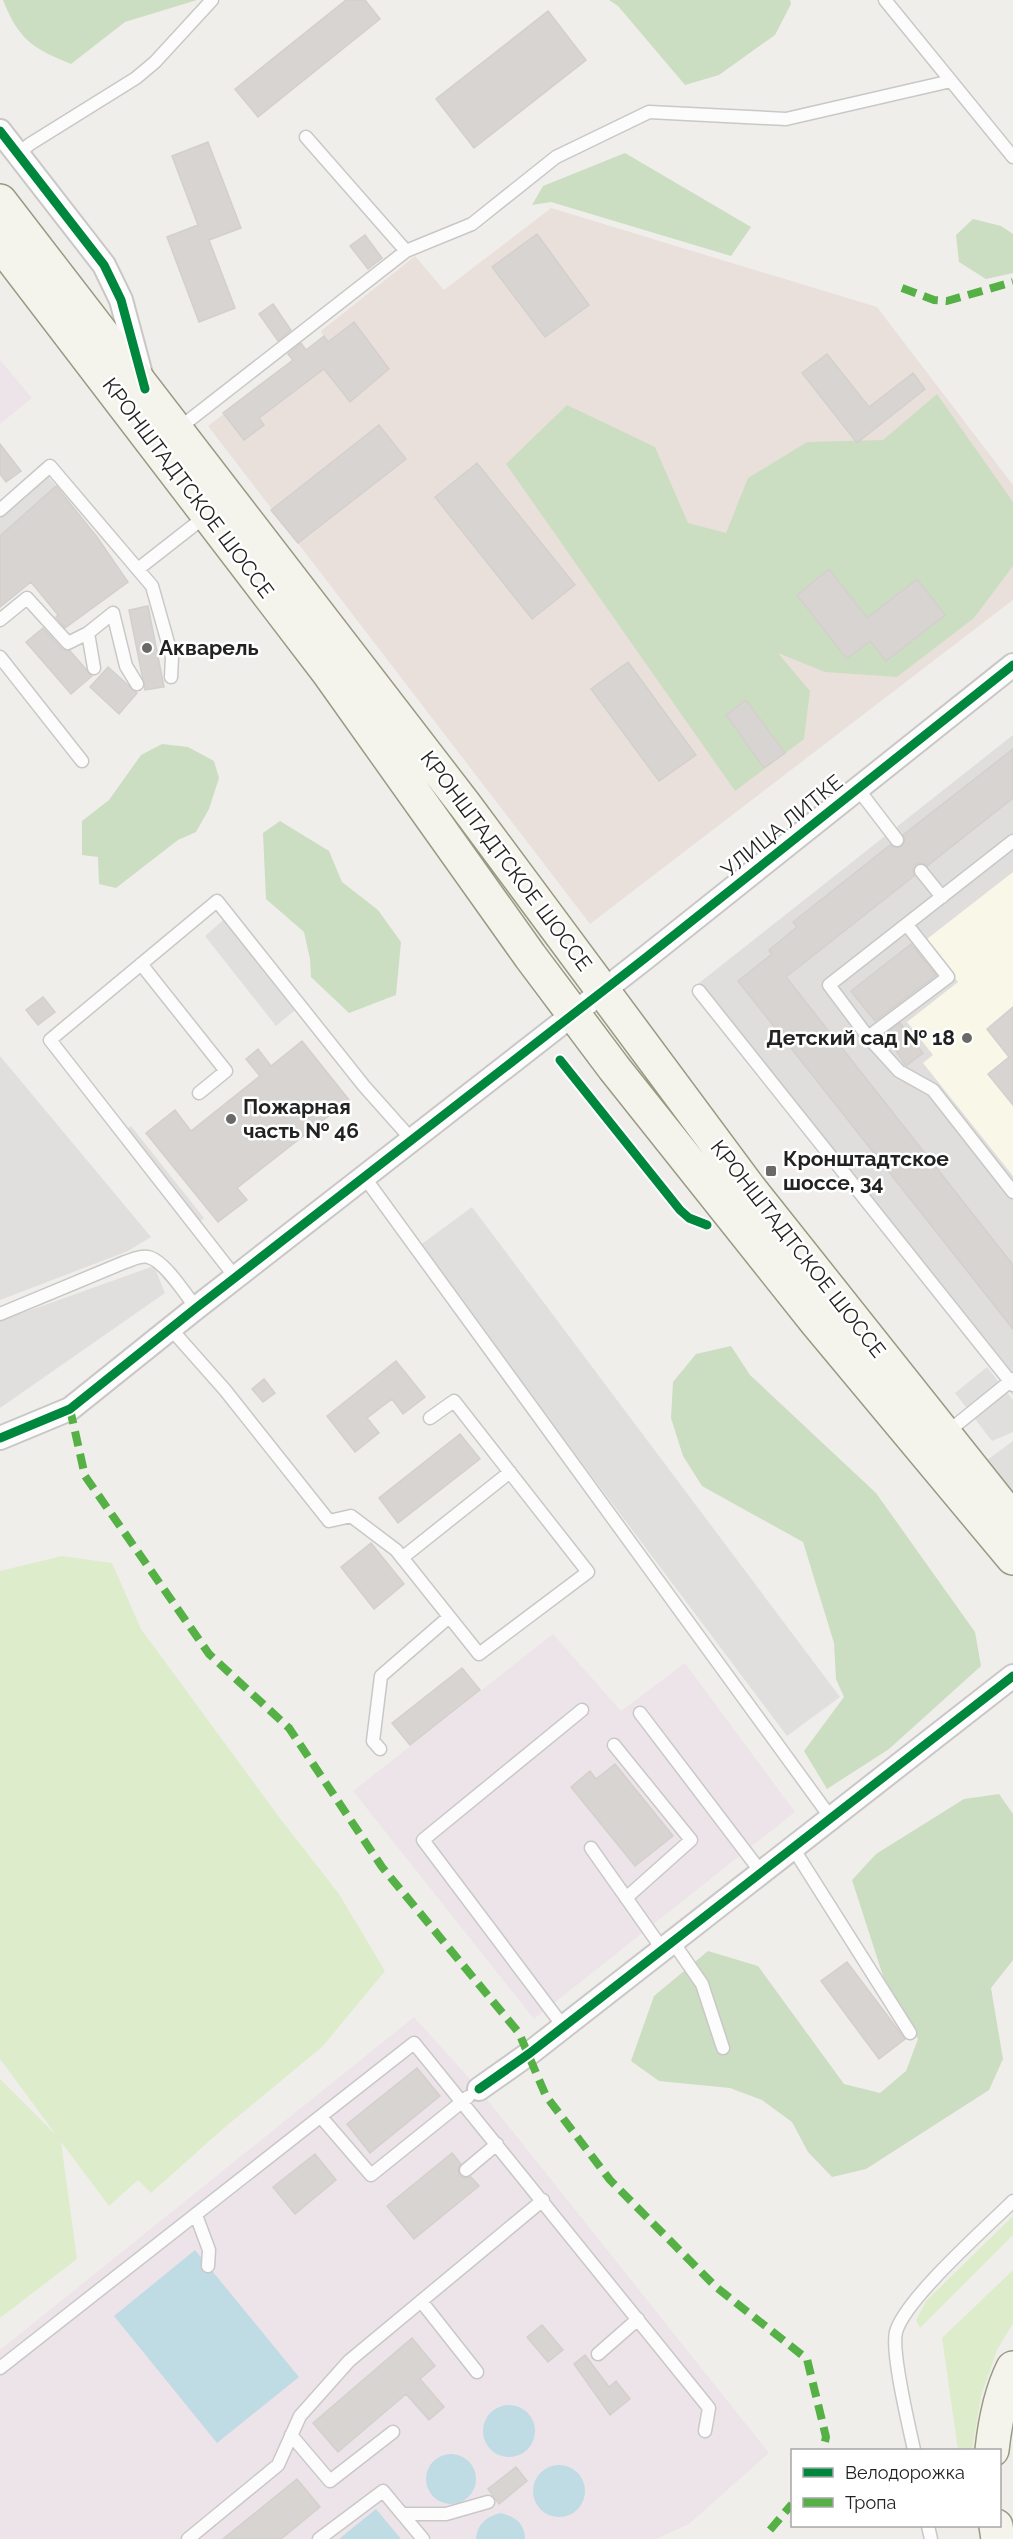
<svg xmlns="http://www.w3.org/2000/svg" width="1013" height="2539" viewBox="0 0 1013 2539" font-family="Raleway,sans-serif">
  <rect width="100%" height="100%" fill="#f0eeeb"/>
  <path fill="#dfdedc" d="M1013,735V1396L694,987Z"/>
  <path fill="#ede4e9" d="M0,360L32,398L0,424Z
    M553,1634L621,1711L685,1663L795,1812L534,2019L353,1791Z
    M414,2017L479,2089L769,2453L689,2524L656,2539H0V2350Z"/>
  <path fill="#f8f7e8" d="M1013,872V1176L923,1063L933,1055L907,1022L958,982L927,939Z"/>
  <path fill="#eae0db" d="M551,208L877,307L1013,485V600L590,924L208,426L324,337L321,331L415,256L444,290Z"/>
  <path fill="#ddeccb" d="M62,1556L112,1563L141,1629L279,1817L339,1894L385,1971L323,2046L224,2128L151,2193L138,2180L109,2206L61,2142L77,2259L0,2318V2079L57,2136L0,2059V1571Z
    M1013,2216V2235L920,2328L916,2320L926,2301Z
    M1013,2270V2323L997,2350L981,2396L972,2450H958L942,2338Z"/>
  <path fill="#cbdec1" d="M3,0H197L125,22L71,64C32,48 19,40 3,0Z
    M609,0H790L791,4L775,35L719,75L685,85L618,6Z
    M625,153L751,227L731,256L551,202L532,205L543,186Z
    M973,219L1001,226L1013,234V273L986,279L959,262L956,235Z
    M937,394L1013,502V566L974,618L897,677L825,672L778,653L810,691L804,739L735,791L506,464L567,405L655,447L688,523L726,533L748,478L807,442L883,440Z
    M162,744L188,747L214,761L219,778L209,809L196,832L178,840L116,888L99,884L98,857L82,855V821L109,800L141,755Z
    M280,821L329,851L342,882L378,910L401,942L396,995L349,1013L311,977L310,959L304,932L266,899L263,833Z
    M731,1346L750,1375L876,1493L975,1632L981,1666L889,1749L827,1789L804,1751L844,1697L836,1679L834,1643L803,1542L702,1486L683,1456L671,1418L673,1382L696,1354Z
    M999,1794L1013,1814V1960L991,1988L1003,2059L989,2090L866,2169L832,2177L808,2152L792,2122L762,2100L730,2088L659,2081L631,2061L654,1996L708,1951L758,1966L844,2084L880,2093L906,2071L918,2039L884,1979L852,1880L876,1854L964,1799Z"/>
  <path fill="#e0dfde" d="M46,474L56,486L0,536V515Z
    M228,916L300,1006L276,1026L205,936Z
    M0,1056L151,1237L128,1251L0,1300Z
    M131,1126L204,1218L196,1225L123,1132Z
    M472,1207L840,1697L787,1736L419,1246Z
    M154,1266L165,1293L0,1408V1321Z
    M987,1367L1013,1400V1432L992,1441L955,1393Z
    M1013,1441V1492L987,1460Z"/>
  <path fill="#bfdbe3" d="M195,2250L299,2377L217,2443L114,2316Z
    M483 2431a26 26 0 1 1 52 0a26 26 0 1 1-52 0Z
    M426 2479a25 25 0 1 1 50 0a25 25 0 1 1-50 0Z
    M533 2491a26 26 0 1 1 52 0a26 26 0 1 1-52 0Z
    M376,2509L401,2539H339Z
    M500,2513C514,2516 525,2523 525,2539H476C477,2524 486,2517 500,2513Z"/>
  <path fill="#d7d4d2" stroke="#d3d0cc" stroke-width="1.5" d="M346,0H365L380,19L258,117L235,89Z
    M548,11L586,60L474,148L436,99Z
    M208,142L241,228L209,240L235,308L199,322L167,237L198,225L172,156Z
    M537,234L589,305L545,337L492,267Z
    M365,235L382,258L368,269L350,246Z
    M273,304L291,330L278,341L259,314Z
    M354,322L389,369L350,402L324,369L259,418L264,425L244,440L223,413L293,360L288,354L301,343L306,350L324,336L328,342Z
    M827,354L869,407L913,373L925,389L857,443L802,373Z
    M379,425L406,459L298,543L271,510Z
    M0,444L21,471L6,482L0,474Z
    M477,463L575,585L532,619L435,497Z
    M56,486L97,537L128,582L65,628L56,617L58,615L31,582L0,607V536Z
    M829,569L867,618L917,579L945,615L886,661L870,641L847,659L797,595Z
    M148,606L164,687L145,690L129,610Z
    M43,628L62,649L70,651L92,676L71,694L26,642Z
    M628,662L696,755L659,781L591,689Z
    M108,667L137,693L119,714L90,687Z
    M746,700L785,753L764,768L726,715Z
    M1013,749V798L927,866L923,863L916,864L913,869L914,876L786,977L1013,1265V1329L738,981L772,954L769,950L797,927L793,922L890,845L897,848L902,846L905,840L903,835Z
    M911,944L936,975L875,1021L851,991Z
    M43,997L55,1012L38,1025L26,1010Z
    M1013,1007V1105L988,1074L1009,1057L987,1029Z
    M900,1023L923,1053L906,1066L885,1034Z
    M302,1041L349,1100L237,1188L247,1200L218,1222L146,1133L175,1110L191,1131L260,1076L246,1059L258,1049L271,1066Z
    M396,1361L425,1397L403,1414L392,1399L367,1418L379,1433L355,1452L327,1416Z
    M264,1379L275,1393L263,1402L252,1389Z
    M460,1434L480,1459L398,1523L379,1498Z
    M371,1543L404,1584L374,1609L341,1567Z
    M462,1668L480,1690L410,1745L392,1723Z
    M615,1764L673,1836L635,1866L571,1787L590,1771L596,1779Z
    M847,1962L905,2039L879,2059L821,1981Z
    M417,2068L440,2096L370,2153L347,2124Z
    M452,2153L461,2164L458,2168L459,2175L464,2178L471,2177L479,2186L414,2239L387,2206Z
    M315,2154L336,2180L295,2214L273,2187Z
    M542,2325L563,2350L548,2362L527,2337Z
    M412,2338L435,2366L420,2379L444,2407L429,2420L406,2394L338,2452L313,2423Z
    M585,2355L609,2387L616,2381L630,2399L610,2415L574,2364Z
    M516,2467L527,2481L499,2504L488,2489Z
    M297,2479L320,2507L281,2539H223Z"/>
  <g fill="none" stroke-linecap="round" stroke-linejoin="round">
    <g stroke="#c9c8c7" stroke-width="15">
      <path id="lane" d="M885,0L1013,157
        M18,154L30,144L136,78L155,62L212,0
        M406,251L472,224L556,157L649,112L786,119L951,81
        M178,429L406,251L306,137
        M0,510L50,466L152,586L172,657L171,677
        M138,569L207,515
        M0,620L27,598L68,643L88,633L94,668
        M88,633L113,613L126,666L137,684
        M0,657L82,761
        M858,789L897,840
        M1013,841L829,985L868,1037L899,1071L933,1090L1013,1192
        M921,871L942,897
        M141,964L226,1071L199,1093
        M699,991L1013,1385
        M868,1037L948,977L907,925
        M365,1178L831,1818
        M236,1278L50,1040L217,901L364,1086L413,1141
        M0,1314L125,1262C132,1260 140,1255 148,1257C164,1260 186,1295 196,1308
        M171,1329L225,1390L329,1521L351,1516L396,1550L479,1654L588,1572L454,1401L430,1418
        M945,1434L1013,1379
        M402,1558L510,1472
        M640,1713L761,1872
        M614,1745L691,1840L626,1898
        M380,1749L373,1741L381,1676L449,1617
        M591,1848L663,1950
        M793,1848L910,2033
        M673,1942L702,1984L723,2048
        M563,2026L423,1840L582,1710
        M321,2117L371,2175L468,2097
        M466,2170L497,2144
        M196,2215L209,2250L208,2266
        M421,2301L477,2372
        M598,2354L638,2319
        M0,2368L414,2043L709,2408L705,2431
        M291,2435L330,2481L393,2432
        M914,2450C909,2426 891,2353 896,2332C905,2299 986,2228 1013,2201
        M402,2514H446L488,2502
        M928,2526L931,2539
        M188,2539L278,2465L300,2416L349,2361L543,2200
        M319,2539L383,2491L423,2539"/>
    </g>
    <g stroke="#c9c8c7" stroke-width="26">
      <path id="street" d="M0,131L104,265L121,300L142,378
        M0,1438L70,1409L196,1308L644,959L1013,665
        M479,2089L530,2053L1013,1676"/>
    </g>
    <g stroke="#999a82" stroke-width="36">
      <path id="secondary" d="M0,201L465,805L750,1189L1013,1520
        M0,243L328,672L530,956L614,1068L817,1323L1013,1558
        M992,2450C995,2422 1000,2394 1013,2368
        M996,2526L998,2539"/>
    </g>
    <use href="#lane" stroke="#fdfcfc" stroke-width="12"/>
    <use href="#street" stroke="#fdfcfc" stroke-width="22"/>
    <use href="#secondary" stroke="#f4f4ed" stroke-width="33"/>
    <path stroke="#55b145" stroke-width="8" stroke-dasharray="15 8" stroke-linecap="butt" d="M902,288L934,300L947,301L1013,282
      M70,1409L85,1476L209,1654L289,1728L382,1867L519,2033L546,2096L610,2180L716,2287L807,2359L826,2437L823,2450
      M770,2530L792,2504"/>
    <g stroke="#fff" stroke-width="13">
      <path id="cycleway" d="M0,131L104,265L121,300L145,389
        M560,1060L680,1210L689,1218L707,1225
        M0,1438L70,1409L196,1308L644,959L1013,665
        M479,2089L530,2053L1013,1676"/>
    </g>
    <use href="#cycleway" stroke="#00873e" stroke-width="9"/>
  </g>
  <g fill="#6a6968" stroke="#fff" stroke-width="2">
    <circle cx="147" cy="648" r="6"/>
    <circle cx="967" cy="1038" r="6"/>
    <circle cx="231" cy="1119" r="6"/>
    <rect x="765" y="1165" width="12" height="12" rx="3"/>
  </g>
  <g text-anchor="middle" stroke-width="5" stroke-linejoin="round" paint-order="stroke">
    <g font-size="21" fill="#222" stroke="#fff">
      <text transform="translate(188 488) rotate(53)" y="7">КРОНШТАДТСКОЕ ШОССЕ</text>
      <text transform="translate(782 826) rotate(-39)" y="7">УЛИЦА ЛИТКЕ</text>
      <text transform="translate(506 861) rotate(53)" y="7">КРОНШТАДТСКОЕ ШОССЕ</text>
      <text transform="translate(798 1249) rotate(52)" y="7">КРОНШТАДТСКОЕ ШОССЕ</text>
    </g>
    <g font-size="21" font-weight="bold" fill="#222" stroke="#fff" text-anchor="start">
      <text x="159" y="655">Акварель</text>
      <text x="955" y="1045" text-anchor="end">Детский сад № 18</text>
      <text x="243" y="1114">Пожарная<tspan x="243" dy="24">часть № 46</tspan></text>
      <text x="783" y="1166">Кронштадтское<tspan x="783" dy="24">шоссе, 34</tspan></text>
    </g>
  </g>
  <rect x="791" y="2449" width="210" height="78" fill="#ffffff" stroke="#a7a7a7" stroke-width="1.5"/>
  <rect x="803" y="2468" width="30" height="9" fill="#00873e" stroke="#a7a7a7" stroke-width="1.5"/>
  <text x="845" y="2479" font-size="18" fill="#222222">Велодорожка</text>
  <rect x="803" y="2498" width="30" height="9" fill="#55b145" stroke="#a7a7a7" stroke-width="1.5"/>
  <text x="845" y="2509" font-size="18" fill="#222222">Тропа</text>
</svg>
